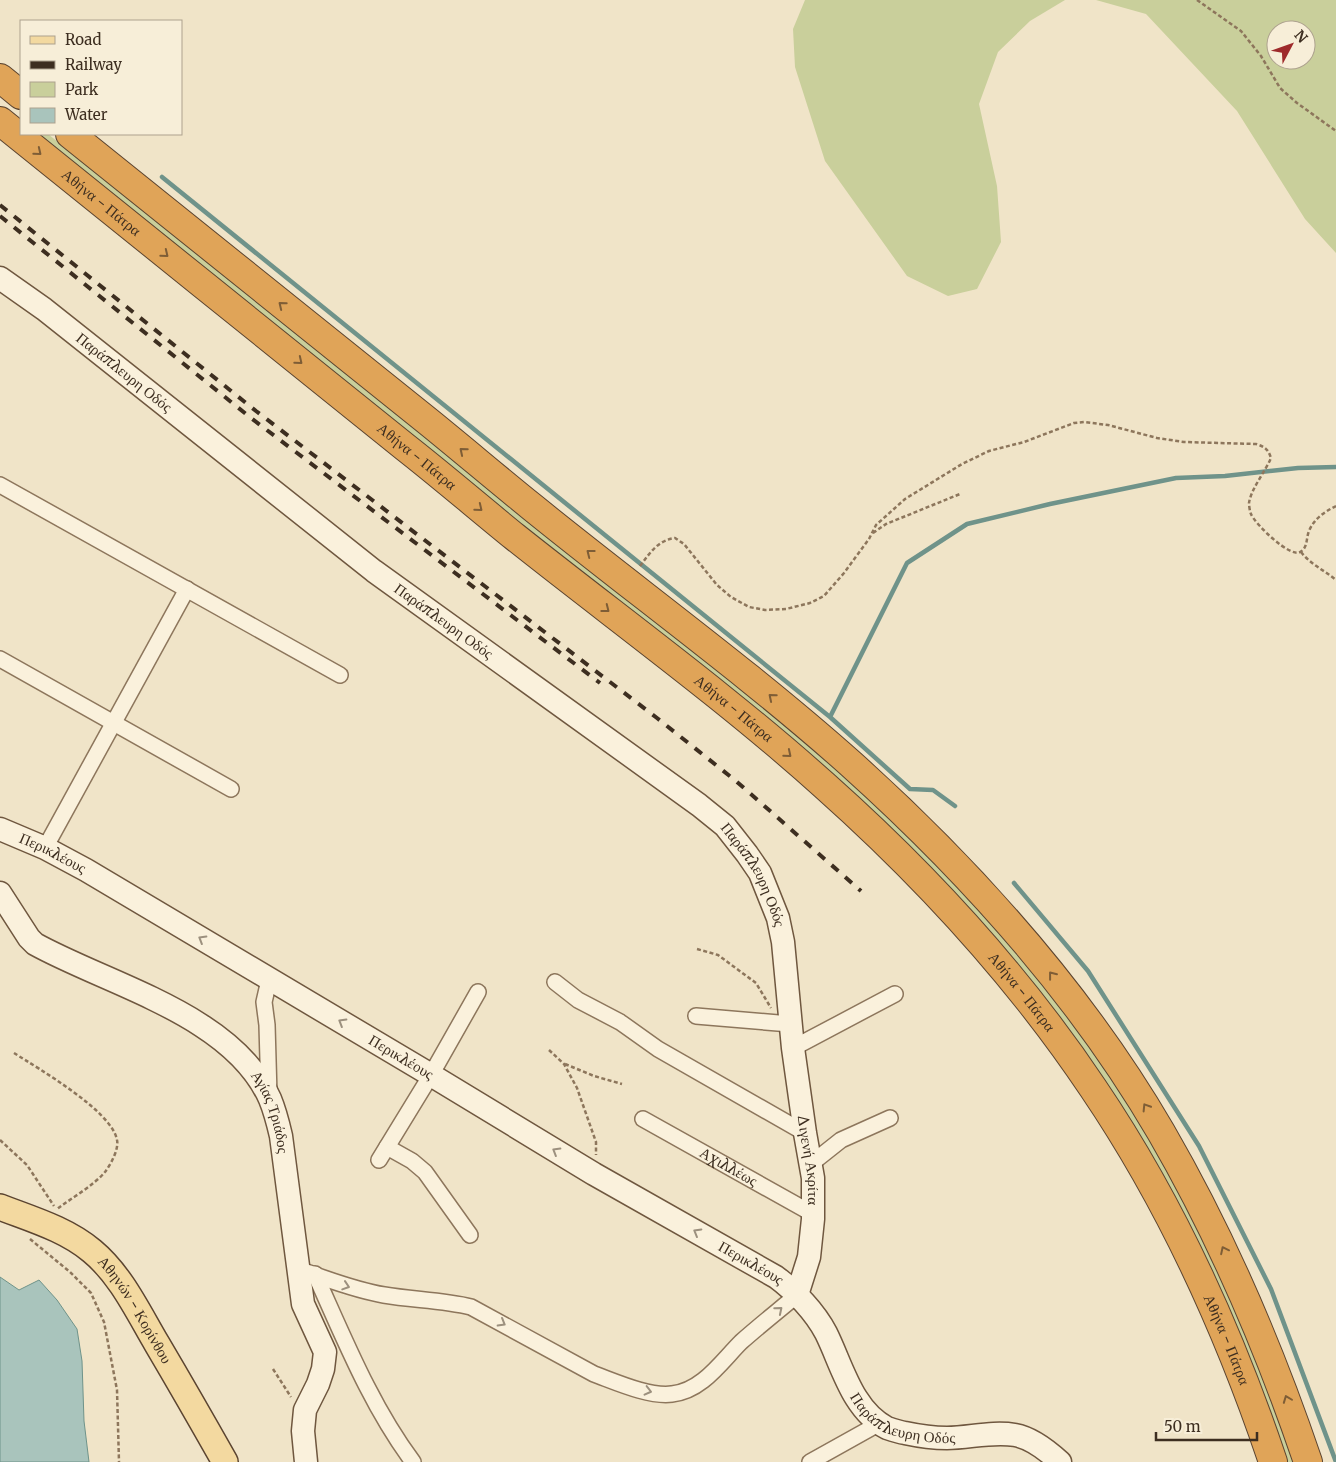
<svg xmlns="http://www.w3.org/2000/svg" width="1336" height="1462" viewBox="0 0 1336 1462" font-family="Merriweather,serif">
  <rect width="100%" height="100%" fill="#f0e4c8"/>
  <path fill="#c9cf9b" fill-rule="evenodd" d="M805,0H1065L1030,21L998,52L979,104L997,186L1001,242L977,289L948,296L907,276L825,161L795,67L793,29Z
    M1096,0H1336V253L1305,219L1237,111L1146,14ZM1276,30H1306V60H1276Z
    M37,134H48C171,233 295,331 418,431C457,462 494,495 533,526C635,607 741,684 838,771C941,862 1040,969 1115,1084C1191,1202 1250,1329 1294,1462H1286L1068,1030L573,567Z"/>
  <path fill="#a9c4bc" stroke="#6f938a" d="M0,1277L19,1290L39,1280L57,1300L77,1329L82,1361L84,1421L89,1462H0Z"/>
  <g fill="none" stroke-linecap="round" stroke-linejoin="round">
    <path stroke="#6f938a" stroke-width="4.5" d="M162,177L830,717L910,789L933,790L955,806
      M830,717L907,563L967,524L1050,504L1176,478L1225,476L1298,468L1336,467
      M1014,883L1088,971L1199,1146L1271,1289L1336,1462"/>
    <g stroke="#8d765c" stroke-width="18">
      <g id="street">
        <path d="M0,485L340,675"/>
        <path d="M0,659L231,789"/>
        <path d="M45,848L187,589"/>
        <path d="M555,982L578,1000L620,1022L658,1049L805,1133"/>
        <path d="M696,1016L790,1024"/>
        <path d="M793,1048L895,994"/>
        <path d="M269,1095L267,1025L264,1002L269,980"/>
        <path id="s1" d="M643,1119L813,1214"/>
        <path d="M387,1147L412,1161L425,1172L470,1235"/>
        <path d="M379,1160L431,1075L478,992"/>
        <path d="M812,1163L841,1140L890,1118"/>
        <path d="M300,1270C328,1279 354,1290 384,1295C413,1300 443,1300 471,1307L594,1374C616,1382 649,1397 672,1394C702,1391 721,1362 741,1342C759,1326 778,1311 797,1295"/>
        <path d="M315,1274C344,1338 371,1406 413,1462"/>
        <path d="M810,1462L880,1423"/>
      </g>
    </g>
    <g stroke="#6f573f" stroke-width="25">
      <g id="secondary">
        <path id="s2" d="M0,278L44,309L374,571L699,805L725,826L747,854L760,873L778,918L783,942L793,1048L805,1133L813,1178V1219L809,1257L797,1295"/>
        <path id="s3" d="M0,829L45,848L86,870L431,1075L594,1174L776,1277C795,1291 815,1312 826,1333C842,1365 852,1410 887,1428C893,1430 899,1432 905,1433C919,1436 932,1438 947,1438C969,1438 992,1431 1015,1435C1032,1438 1048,1451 1060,1462"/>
        <path id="s4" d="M0,893L29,938L35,944C109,985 233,1015 270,1099C275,1111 278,1123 281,1136L303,1304L325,1352L323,1369L318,1384L305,1410L303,1431L306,1462"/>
      </g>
    </g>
    <g stroke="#5b4430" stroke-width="28">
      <g id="primary">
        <path id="s5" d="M0,1207C31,1219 66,1229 92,1251C121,1275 138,1312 157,1344C180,1383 203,1423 225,1462"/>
      </g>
    </g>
    <g stroke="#5b4430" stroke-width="30">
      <g id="highway">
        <path d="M0,78L21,95"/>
        <path id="s6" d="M0,121C135,230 270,338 405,447C442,476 478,507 515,537C618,619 726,697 824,785C925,875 1018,976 1093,1088C1171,1203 1229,1331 1273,1462"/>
        <path d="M70,134C188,229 306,324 425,419C461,448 496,478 532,507C638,593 749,673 851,764C970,871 1080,993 1161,1132C1222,1237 1269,1347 1308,1462"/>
      </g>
    </g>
    <path stroke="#8d765c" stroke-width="2.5" stroke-dasharray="4 2.5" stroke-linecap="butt" d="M1197,0L1241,31L1261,56L1280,88L1297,103L1336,131
      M873,533L886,524L960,494
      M1301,552C1310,564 1324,570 1336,580
      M640,566C650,553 658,540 675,538L684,544L717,585L731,597L749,607L765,610L786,609L810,603L824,596L844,573L869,539L876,525L905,499L962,464L989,451L1024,442L1074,423L1084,422L1108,425L1157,438L1184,442L1256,444C1265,447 1268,449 1271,458C1265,472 1251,489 1249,503C1249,506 1250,512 1251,514C1255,524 1290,558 1300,552C1308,548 1306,538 1309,531C1314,519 1324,512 1336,506
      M697,949L718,955L756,983L771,1008
      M549,1050L564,1064L577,1088L596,1142V1155
      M14,1053C39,1069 112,1111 117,1140C119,1149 111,1164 105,1172C93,1186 73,1197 57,1209
      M565,1064L594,1076L622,1084
      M0,1140L27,1165L54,1206
      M30,1239L70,1272L91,1293L104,1322L117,1390L119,1462
      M273,1369L291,1397"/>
    <use href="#street" stroke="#faf1dc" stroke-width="15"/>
    <use href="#secondary" stroke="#faf1dc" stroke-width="22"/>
    <use href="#primary" stroke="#f3d9a0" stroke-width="25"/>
    <use href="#highway" stroke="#e0a458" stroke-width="28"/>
    <path stroke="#3d2e20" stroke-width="4" stroke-dasharray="9 9" stroke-linecap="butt" d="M0,205L256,411L657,718L736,781L861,891
      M0,216L251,418L600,683"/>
  </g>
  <defs><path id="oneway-chevron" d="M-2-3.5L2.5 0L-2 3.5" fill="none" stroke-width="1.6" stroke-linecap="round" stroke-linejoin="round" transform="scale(1.25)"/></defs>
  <g stroke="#7e5d36">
    <use href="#oneway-chevron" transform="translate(38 152) rotate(39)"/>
    <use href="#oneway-chevron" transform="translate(165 254) rotate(39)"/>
    <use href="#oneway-chevron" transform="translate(282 305) rotate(-141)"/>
    <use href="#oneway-chevron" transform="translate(299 361) rotate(39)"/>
    <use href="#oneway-chevron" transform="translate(463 451) rotate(-140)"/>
    <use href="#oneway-chevron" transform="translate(479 508) rotate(39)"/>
    <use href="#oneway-chevron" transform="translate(590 553) rotate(-142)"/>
    <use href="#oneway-chevron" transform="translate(606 609) rotate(38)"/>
    <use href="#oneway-chevron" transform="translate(772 697) rotate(-140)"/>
    <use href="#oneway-chevron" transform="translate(788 754) rotate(40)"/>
    <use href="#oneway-chevron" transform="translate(1052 975) rotate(-128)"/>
    <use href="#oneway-chevron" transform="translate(1146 1107) rotate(-122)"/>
    <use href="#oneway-chevron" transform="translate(1224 1250) rotate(-116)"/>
    <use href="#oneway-chevron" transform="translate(1287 1399) rotate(-111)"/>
  </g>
  <g stroke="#9c907e">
    <use href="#oneway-chevron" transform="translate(202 939) rotate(-149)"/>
    <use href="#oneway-chevron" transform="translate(342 1022) rotate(-149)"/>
    <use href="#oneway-chevron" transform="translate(556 1151) rotate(-149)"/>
    <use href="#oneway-chevron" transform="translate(697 1232) rotate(-150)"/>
    <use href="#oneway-chevron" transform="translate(346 1286) rotate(18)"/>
    <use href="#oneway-chevron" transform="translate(779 1310) rotate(-40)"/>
    <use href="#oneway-chevron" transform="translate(502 1323) rotate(30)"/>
    <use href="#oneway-chevron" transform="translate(648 1391) rotate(14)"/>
  </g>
  <g text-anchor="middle" stroke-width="4" stroke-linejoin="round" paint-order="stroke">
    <g font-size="15" fill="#3d2e20" stroke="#f7eed8">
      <text dy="5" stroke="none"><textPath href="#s6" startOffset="130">Αθήνα - Πάτρα</textPath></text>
      <text dy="5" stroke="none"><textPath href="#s2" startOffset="156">Παράπλευρη Οδός</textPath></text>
      <text dy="5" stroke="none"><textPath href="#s6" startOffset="535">Αθήνα - Πάτρα</textPath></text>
      <text dy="5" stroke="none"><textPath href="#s2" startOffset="561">Παράπλευρη Οδός</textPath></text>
      <text dy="5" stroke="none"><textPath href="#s6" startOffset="940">Αθήνα - Πάτρα</textPath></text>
      <text dy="5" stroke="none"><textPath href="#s3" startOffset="58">Περικλέους</textPath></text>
      <text dy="5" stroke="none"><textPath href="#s2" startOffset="966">Παράπλευρη Οδός</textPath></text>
      <text dy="5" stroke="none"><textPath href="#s6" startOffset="1345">Αθήνα - Πάτρα</textPath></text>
      <text dy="5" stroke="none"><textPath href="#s3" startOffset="462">Περικλέους</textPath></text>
      <text dy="5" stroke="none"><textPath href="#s4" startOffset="362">Αγίας Τριάδος</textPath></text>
      <text dy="5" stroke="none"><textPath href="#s2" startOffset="1260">Διγενή Ακρίτα</textPath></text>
      <text dy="5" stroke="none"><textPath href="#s1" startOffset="98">Αχιλλέως</textPath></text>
      <text dy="5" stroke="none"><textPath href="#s3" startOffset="868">Περικλέους</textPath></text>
      <text dy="5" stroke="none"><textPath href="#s5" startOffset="176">Αθηνών - Κορίνθου</textPath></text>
      <text dy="5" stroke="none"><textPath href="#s6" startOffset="1750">Αθήνα - Πάτρα</textPath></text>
      <text dy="5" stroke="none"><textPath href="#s3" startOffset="1098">Παράπλευρη Οδός</textPath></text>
    </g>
  </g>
  <rect x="20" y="20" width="162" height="115" fill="#f7eed8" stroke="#ada18e"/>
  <rect x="30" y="36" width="25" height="8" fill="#f3d9a0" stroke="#ada18e"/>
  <text x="65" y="45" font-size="15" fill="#3d2e20">Road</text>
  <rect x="30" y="61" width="25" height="8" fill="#3d2e20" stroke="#ada18e"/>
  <text x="65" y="70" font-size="15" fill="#3d2e20">Railway</text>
  <rect x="30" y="82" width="25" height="15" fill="#c9cf9b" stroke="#ada18e"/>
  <text x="65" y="95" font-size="15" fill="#3d2e20">Park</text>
  <rect x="30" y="108" width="25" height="15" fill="#a9c4bc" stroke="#ada18e"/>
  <text x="65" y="120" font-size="15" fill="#3d2e20">Water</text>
  <g transform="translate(1291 45) rotate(49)"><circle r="24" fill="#f7eed8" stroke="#ada18e"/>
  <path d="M0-4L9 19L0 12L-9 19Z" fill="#9e2a2b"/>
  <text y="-8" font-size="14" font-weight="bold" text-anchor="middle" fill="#3d2e20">N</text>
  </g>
  <path d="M1156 1432v8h101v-8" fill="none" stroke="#3d2e20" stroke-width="2.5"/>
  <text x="1164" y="1432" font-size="15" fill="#3d2e20" stroke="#f7eed8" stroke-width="4" paint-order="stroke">50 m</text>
</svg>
